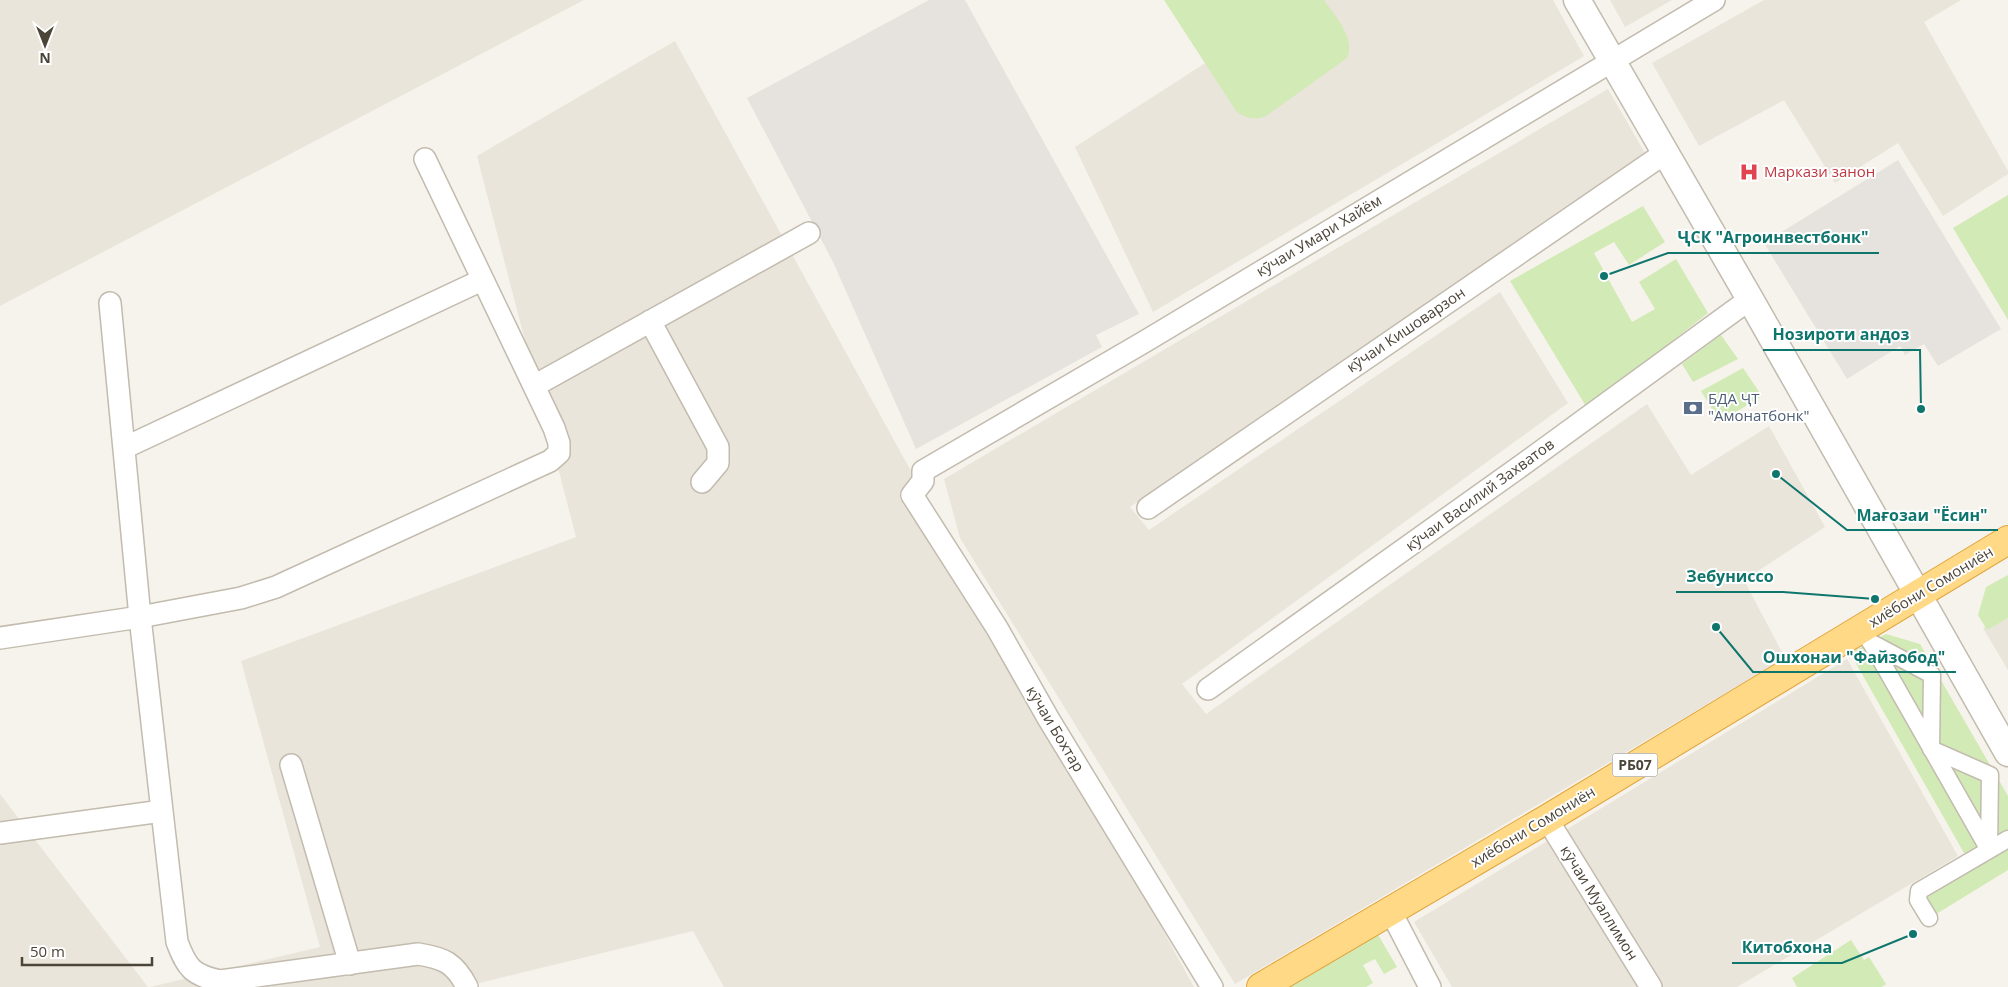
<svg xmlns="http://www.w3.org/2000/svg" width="2008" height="987" viewBox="0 0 2008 987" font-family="'Open Sans',sans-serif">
  <rect width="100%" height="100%" fill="#f6f3ec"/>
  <path fill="#eae5da" d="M0,0H584L0,306Z
    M1303,0H1553L1584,56L1153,312L1075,147Z
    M1610,0H1672L1625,27Z
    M1764,0H1961L1924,22L2008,171V174L1943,216L1898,143L1835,183L1784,100L1699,146L1652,63Z
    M675,41L1194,987H724L693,931L463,987H150L320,947L241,661L576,537L477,156Z
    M1608,89L1645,153L1130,507L1149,530L1500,292L1568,403L1182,684L1206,714L1647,404L1691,475L1769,426L1825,527L1744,580L1785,658L1235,984L960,538L944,479Z
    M2008,614V670L1983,628Z
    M1847,659L1958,856L1737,987H1452L1414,922Z
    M0,794L148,987H0Z"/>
  <path fill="#e6e2dd" d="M929,0H965L1139,314L1096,335L1102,347L916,449L833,262L747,98Z
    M1898,160L2001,329L1938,366L1924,344L1905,355L1900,346L1847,379L1764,243Z"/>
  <path fill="#d2eab5" d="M1164,0H1324C1335,16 1356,38 1347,58L1266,116C1255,120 1246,119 1236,111Z
    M2008,195V320L1953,228Z
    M1643,206L1665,242L1629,265L1614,242L1594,253L1632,322L1655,309L1639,282L1676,259L1708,313L1587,408L1510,281Z
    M1721,335L1738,359L1693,382L1682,364Z
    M1743,368L1762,396L1720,422L1701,391Z
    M2008,575V618L1987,630L1978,615L1986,587Z
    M1886,634L1920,644L2008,796V837L1968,860L1850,653Z
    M2008,843V870L1933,916L1924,902L1935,887Z
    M1377,933L1397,967L1384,974L1375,959L1363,965L1373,983L1366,987H1284Z
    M1851,940L1864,960L1869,957L1886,984L1882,987H1797L1792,978Z"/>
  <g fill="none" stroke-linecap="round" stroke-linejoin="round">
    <g stroke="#c2bbae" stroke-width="19">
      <path id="pedestrian" d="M1870,641L1989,850
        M1870,642L1932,675L1931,749L1990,775L1989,850
        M1929,918L1918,900L1919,891L2008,839"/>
    </g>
    <g stroke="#c2bbae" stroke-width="24">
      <path id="minor" d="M110,303L140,617L162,811
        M650,321L718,447V463L702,482
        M534,386L809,233
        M124,448L482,280
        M1148,508L1665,153
        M0,638L140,617L241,598L276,587L550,461L559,453V443L554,428L425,159
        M1208,689L1525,463L1750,299
        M291,765L350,964
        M1547,819L1651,987
        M0,833L162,811L177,942C187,968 192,975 220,981L418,954C444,958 455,963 467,987
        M1391,912L1430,987
        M1212,987L1048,718L997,628L912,495L923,481V471L1144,342L1714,0"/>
    </g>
    <g stroke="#c2bbae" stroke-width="29">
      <path id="tertiary" d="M1577,0L1750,299L2008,753"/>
    </g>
    <g stroke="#e0a43c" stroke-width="30">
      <path id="trunk" d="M1261,987L1547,819L2008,540"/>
    </g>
    <use href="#pedestrian" stroke="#fff" stroke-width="16"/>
    <use href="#minor" stroke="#fff" stroke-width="21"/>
    <use href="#tertiary" stroke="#fff" stroke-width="26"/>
    <use href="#trunk" stroke="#ffd985" stroke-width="28"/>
  </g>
  <defs>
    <g id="hospital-bare" transform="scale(1.5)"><path d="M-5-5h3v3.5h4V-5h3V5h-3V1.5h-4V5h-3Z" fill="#e0444e" stroke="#fff" stroke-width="2.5" paint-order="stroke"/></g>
    <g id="bank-bare" transform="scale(1.5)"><path d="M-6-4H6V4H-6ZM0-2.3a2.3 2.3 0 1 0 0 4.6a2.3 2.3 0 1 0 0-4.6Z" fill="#5c6f8a" stroke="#fff" stroke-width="2.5" paint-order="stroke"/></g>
  </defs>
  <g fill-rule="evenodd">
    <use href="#hospital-bare" x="1749" y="172"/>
    <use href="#bank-bare" x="1693" y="408"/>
  </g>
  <g text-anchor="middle" stroke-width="4" stroke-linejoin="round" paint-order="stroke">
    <rect fill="#fff" stroke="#817c74" stroke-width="1" x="1612.5" y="753.5" width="45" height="23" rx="4"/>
    <g font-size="14" font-weight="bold" fill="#4b4439">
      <text x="1635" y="770">РБ07</text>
    </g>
    <g font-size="15" fill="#be3a42" stroke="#fff" text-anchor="start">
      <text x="1764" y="177">Маркази занон</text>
    </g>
    <g font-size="15" fill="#4b4439" stroke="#fff">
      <text transform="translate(1319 236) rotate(-31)" y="5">кӯчаи Умари Хайём</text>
      <text transform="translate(1406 330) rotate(-34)" y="5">кӯчаи Кишоварзон</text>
      <text transform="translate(1480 495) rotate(-36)" y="5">кӯчаи Василий Захватов</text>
      <text transform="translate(1931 587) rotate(-31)" y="5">хиёбони Сомониён</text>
      <text transform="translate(1055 729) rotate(59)" y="5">кӯчаи Бохтар</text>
      <text transform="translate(1533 827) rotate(-31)" y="5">хиёбони Сомониён</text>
      <text transform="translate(1599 903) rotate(58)" y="5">кӯчаи Муаллимон</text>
    </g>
    <g font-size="15" fill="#4e5e75" stroke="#fff" text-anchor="start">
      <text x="1708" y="404">БДА ҶТ<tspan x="1708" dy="17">"Амонатбонк"</tspan></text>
    </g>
  </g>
  <path fill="none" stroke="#0f766e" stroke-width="2" d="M1604 276L1668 253H1879M1921 409L1920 350H1763M1776 474L1847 530H1998M1875 599L1783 592H1676M1716 627L1753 672H1956M1913 934L1842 963H1732"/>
  <g fill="#0f766e" stroke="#fff" stroke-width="2">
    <circle cx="1604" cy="276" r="5"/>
    <circle cx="1921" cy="409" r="5"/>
    <circle cx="1776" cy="474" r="5"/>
    <circle cx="1875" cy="599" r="5"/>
    <circle cx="1716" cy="627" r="5"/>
    <circle cx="1913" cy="934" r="5"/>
  </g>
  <g font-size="16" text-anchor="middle" font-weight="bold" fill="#0f766e" stroke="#fff" stroke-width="4" stroke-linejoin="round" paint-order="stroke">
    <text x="1773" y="243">ҶСК "Агроинвестбонк"</text>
    <text x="1841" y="340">Нозироти андоз</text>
    <text x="1922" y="521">Мағозаи "Ёсин"</text>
    <text x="1730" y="582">Зебуниссо</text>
    <text x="1854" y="663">Ошхонаи "Файзобод"</text>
    <text x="1787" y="953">Китобхона</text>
  </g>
  <g transform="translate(45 45) rotate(180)" stroke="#ffffff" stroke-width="4" paint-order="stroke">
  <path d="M0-4L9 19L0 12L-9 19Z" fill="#4b4439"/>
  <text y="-8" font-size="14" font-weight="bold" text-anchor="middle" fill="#4b4439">N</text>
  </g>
  <path d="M22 957v8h130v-8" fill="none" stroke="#4b4439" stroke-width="2.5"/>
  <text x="30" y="957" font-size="15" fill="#4b4439" stroke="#ffffff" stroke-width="4" paint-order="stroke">50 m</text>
</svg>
